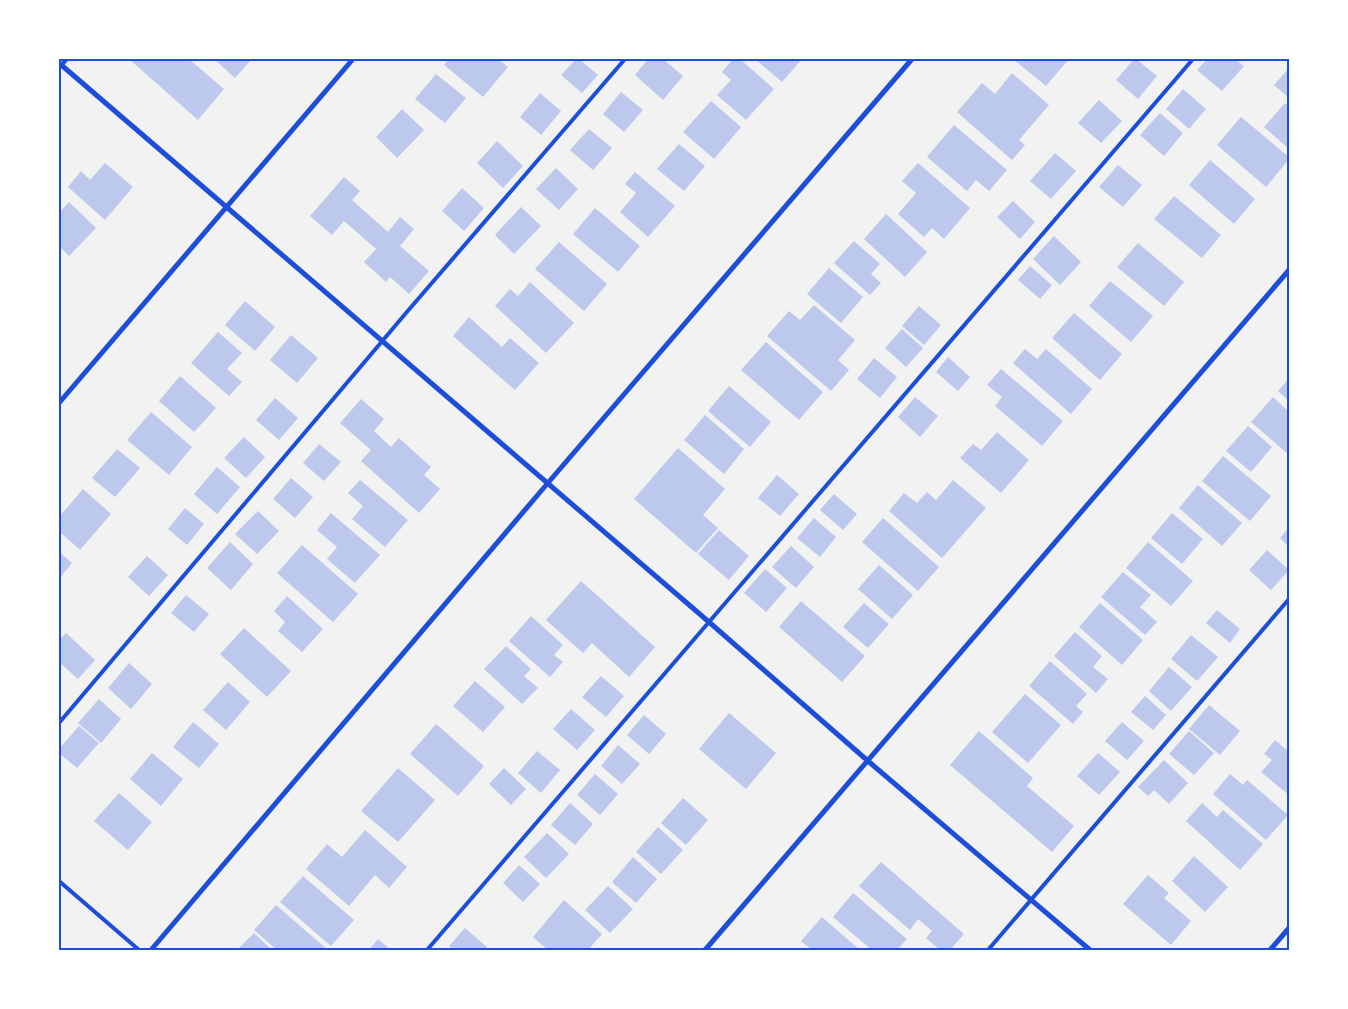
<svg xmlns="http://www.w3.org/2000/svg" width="1348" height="1009" viewBox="0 0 1348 1009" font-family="'DejaVu Sans',sans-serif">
  <rect width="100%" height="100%" fill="#f2f2f2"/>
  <path fill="#bdc9ec" d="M129,59H189L224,89L198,120Z
    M214,59H252L235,78Z
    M449,59H498L508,67L483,97L444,65Z
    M576,59H579L598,75L582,93L561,75Z
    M648,59H663L683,76L663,100L635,75Z
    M733,59H740L774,89L746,120L717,95L731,80L722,72Z
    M755,59H802L782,82Z
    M1013,59H1069L1046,86Z
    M1134,59H1136L1157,76L1138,99L1116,80Z
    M1207,59H1235L1244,66L1222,91L1197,70Z
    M1289,68V98L1274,85Z
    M1012,73L1049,105L1019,140L1025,145L1012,160L957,112L982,83L995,94Z
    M436,74L466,98L445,123L415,99Z
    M1183,89L1206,109L1189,129L1166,109Z
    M621,92L643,110L624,132L603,114Z
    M540,93L561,111L541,135L520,117Z
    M1099,100L1122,121L1101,143L1078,123Z
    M711,101L741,127L714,159L683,132Z
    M1285,103L1289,107V149L1264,127Z
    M402,109L424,130L397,158L376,137Z
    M1160,113L1183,133L1164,156L1140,135Z
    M1241,117L1289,157V159L1266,187L1217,145Z
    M954,125L1007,170L989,191L976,180L967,191L927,157Z
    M589,129L612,148L593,170L570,150Z
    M497,141L523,166L503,188L477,163Z
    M679,144L705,166L684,191L657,169Z
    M1055,153L1076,171L1051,199L1030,181Z
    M1210,160L1255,199L1234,224L1189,185Z
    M105,163L133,187L105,220L68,187L81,171L90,180Z
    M918,163L970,208L944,239L932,228L924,237L898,214L916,193L902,181Z
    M1118,165L1142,185L1123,207L1099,187Z
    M556,168L578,189L559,210L536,189Z
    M635,172L675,206L648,237L620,212L636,193L625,184Z
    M344,177L360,191L352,200L388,232L400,217L414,229L400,246L429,271L409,294L390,277L386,282L364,262L376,249L344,221L332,235L310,216Z
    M462,188L484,208L464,231L442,211Z
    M1174,196L1221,235L1202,258L1154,219Z
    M1013,201L1035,222L1020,239L997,217Z
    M69,202L96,228L69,256L59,246V213Z
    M521,207L541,226L514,254L495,235Z
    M595,208L640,246L618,272L573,234Z
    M886,214L927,252L905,277L864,239Z
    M1054,236L1081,262L1060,285L1033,259Z
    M854,241L880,264L871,274L881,283L870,295L834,263Z
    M559,242L607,284L584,311L535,269Z
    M1138,243L1184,282L1164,306L1117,267Z
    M1030,266L1052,285L1040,299L1018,280Z
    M829,268L863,297L841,323L807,294Z
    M1110,281L1153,316L1131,342L1089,306Z
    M530,282L574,323L546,353L495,306L510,289L518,296Z
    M245,301L275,327L255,351L225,325Z
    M814,305L855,340L838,360L849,370L831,391L767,336L789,311L800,320Z
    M919,306L941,325L924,345L902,326Z
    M1074,313L1122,354L1100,380L1052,338Z
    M469,317L502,347L510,338L539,363L515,390L453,336Z
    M902,329L923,348L906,367L885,348Z
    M218,332L242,353L227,369L242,382L229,396L191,363Z
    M291,335L318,358L297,383L270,360Z
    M766,342L823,392L799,420L741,370Z
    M1025,349L1037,359L1046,349L1092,389L1071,414L1013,363Z
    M948,357L970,377L958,391L936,372Z
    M874,358L897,377L880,398L857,379Z
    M1001,369L1063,421L1042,446L995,406L1002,397L987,385Z
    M180,376L216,408L194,432L159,401Z
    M1289,378V401L1278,391Z
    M729,386L771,422L750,447L708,411Z
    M915,397L938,416L920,437L898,417Z
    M1273,397L1289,412V455L1251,422Z
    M275,398L298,418L279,440L256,420Z
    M361,399L384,419L374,431L391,447L399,438L431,467L424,475L440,489L419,513L361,461L371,450L340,423Z
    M151,412L192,447L169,475L127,440Z
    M705,415L744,449L724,474L684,440Z
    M1248,426L1272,447L1251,472L1226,451Z
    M997,432L1029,460L1001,493L960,458L973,444L981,450Z
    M244,437L265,457L246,478L224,458Z
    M319,444L341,462L324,481L303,463Z
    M678,448L725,489L703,515L718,528L696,553L634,499Z
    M117,449L140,468L115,497L92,478Z
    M1223,456L1271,496L1250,521L1202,481Z
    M217,467L240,487L217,514L194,494Z
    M777,475L799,494L780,516L758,498Z
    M291,478L313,497L295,518L273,499Z
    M360,480L408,520L385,547L352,519L363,506L348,493Z
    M953,480L986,508L942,558L889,511L904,493L917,503L927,492L936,500Z
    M1198,485L1242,523L1222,546L1179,508Z
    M83,489L111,514L80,550L59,531V517Z
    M834,494L857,514L843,530L820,510Z
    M185,508L204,524L187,545L168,529Z
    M258,511L279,531L257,554L235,534Z
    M331,513L380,555L355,583L327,559L337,547L317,530Z
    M1172,513L1203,539L1182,564L1151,538Z
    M814,518L836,537L820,557L797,538Z
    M883,518L939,567L918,591L862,542Z
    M1289,527V547L1280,538Z
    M719,530L749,556L729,580L698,554Z
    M230,542L253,564L231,590L207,568Z
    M1148,542L1193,581L1171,606L1126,568Z
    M302,545L358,594L333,622L277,573Z
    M791,546L814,567L796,588L772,567Z
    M1267,550L1289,570L1271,590L1249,570Z
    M59,552L72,563L59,579Z
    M147,556L168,575L149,596L128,577Z
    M879,565L913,595L892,619L858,589Z
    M765,569L787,588L766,612L744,593Z
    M1123,572L1151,595L1140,607L1157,622L1145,635L1101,597Z
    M581,581L655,647L629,677L592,643L583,653L546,620Z
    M186,595L209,614L194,632L171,613Z
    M287,596L323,629L302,652L278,631L285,622L274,611Z
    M801,601L865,656L842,682L779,627Z
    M864,603L889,624L868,648L843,627Z
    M1100,603L1143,640L1122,665L1079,627Z
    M1217,610L1240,629L1230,643L1206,623Z
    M531,616L563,645L554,655L563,662L550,677L509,641Z
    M244,628L291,671L267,697L220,654Z
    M1075,632L1102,656L1093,667L1108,679L1096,693L1054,656Z
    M66,633L95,660L78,679L59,662V640Z
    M1191,635L1218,657L1197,681L1171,659Z
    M506,646L531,669L524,676L538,688L522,704L484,669Z
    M1050,661L1087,694L1076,706L1083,712L1073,724L1029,686Z
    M129,663L152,684L131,709L108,688Z
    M1169,667L1192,687L1171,711L1149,691Z
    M601,676L624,696L606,717L582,697Z
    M475,681L505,707L483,732L453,706Z
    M228,682L250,702L226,730L203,710Z
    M1025,694L1061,725L1028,763L992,732Z
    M1145,696L1166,715L1153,730L1131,712Z
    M99,699L121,719L101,743L78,723Z
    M1209,705L1240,731L1220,755L1189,729Z
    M571,709L595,730L577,750L553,729Z
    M729,713L776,753L746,789L699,749Z
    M644,715L666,734L649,754L627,735Z
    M193,722L219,744L199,768L173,747Z
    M1122,722L1144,741L1127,760L1105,741Z
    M436,724L484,766L458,796L410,754Z
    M79,726L99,743L77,768L59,753V749Z
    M979,731L1033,778L1027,786L1074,826L1052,852L950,765Z
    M1189,731L1214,753L1194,775L1169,754Z
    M1275,740L1289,752V795L1261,772L1272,760L1264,754Z
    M618,745L640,764L622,784L601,766Z
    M537,751L560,770L541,793L518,773Z
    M152,753L183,779L161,806L130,779Z
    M1098,753L1120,772L1099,795L1077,776Z
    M1164,760L1188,783L1169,804L1154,790L1148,796L1138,787Z
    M398,768L435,800L398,842L361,811Z
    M504,768L526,789L511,805L489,784Z
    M595,774L618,794L600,815L577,795Z
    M1230,774L1243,785L1247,780L1288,815L1266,840L1213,794Z
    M119,793L152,822L128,850L94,821Z
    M683,798L708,820L686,845L661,823Z
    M570,803L593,824L575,845L551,825Z
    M1202,803L1217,817L1223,810L1263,844L1240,870L1186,821Z
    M658,827L683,850L661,874L636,852Z
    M365,830L407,867L389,888L375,875L349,906L306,869L327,844L342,857Z
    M547,833L569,854L546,878L524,857Z
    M1194,856L1228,887L1205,912L1172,881Z
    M633,857L657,879L636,903L612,882Z
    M881,862L964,934L950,950H940L926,938L932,931L918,919L910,930L859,886Z
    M519,865L540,884L523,902L503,883Z
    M1148,875L1169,893L1164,898L1191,921L1171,945L1123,904Z
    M303,876L354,920L331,946L280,902Z
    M608,886L633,909L610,933L585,910Z
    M853,893L907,939L897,950H872L833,917Z
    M564,900L602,934L588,950H548L533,937Z
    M276,905L328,950H277L254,930Z
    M822,917L860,950H812L801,941Z
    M465,928L487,947L485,950H454L449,946Z
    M254,933L272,950H237Z
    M378,939L391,950H369Z"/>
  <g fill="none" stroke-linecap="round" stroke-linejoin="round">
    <path stroke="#1d4ed8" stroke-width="4" d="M59,68L67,59
      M59,723L406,313L625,59
      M59,881L139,950
      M427,950L1193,59
      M988,950L1289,599"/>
    <path stroke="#1d4ed8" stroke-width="5" d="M59,63L709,622L868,761L1090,950
      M59,403L353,59
      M151,950L547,484L912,59
      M705,950L1289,270
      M1270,950L1289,928"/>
  </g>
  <rect width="1348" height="1009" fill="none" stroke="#ffffff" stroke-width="120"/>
  <rect x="60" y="60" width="1228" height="889" fill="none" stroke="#1d4ed8" stroke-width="2"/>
</svg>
